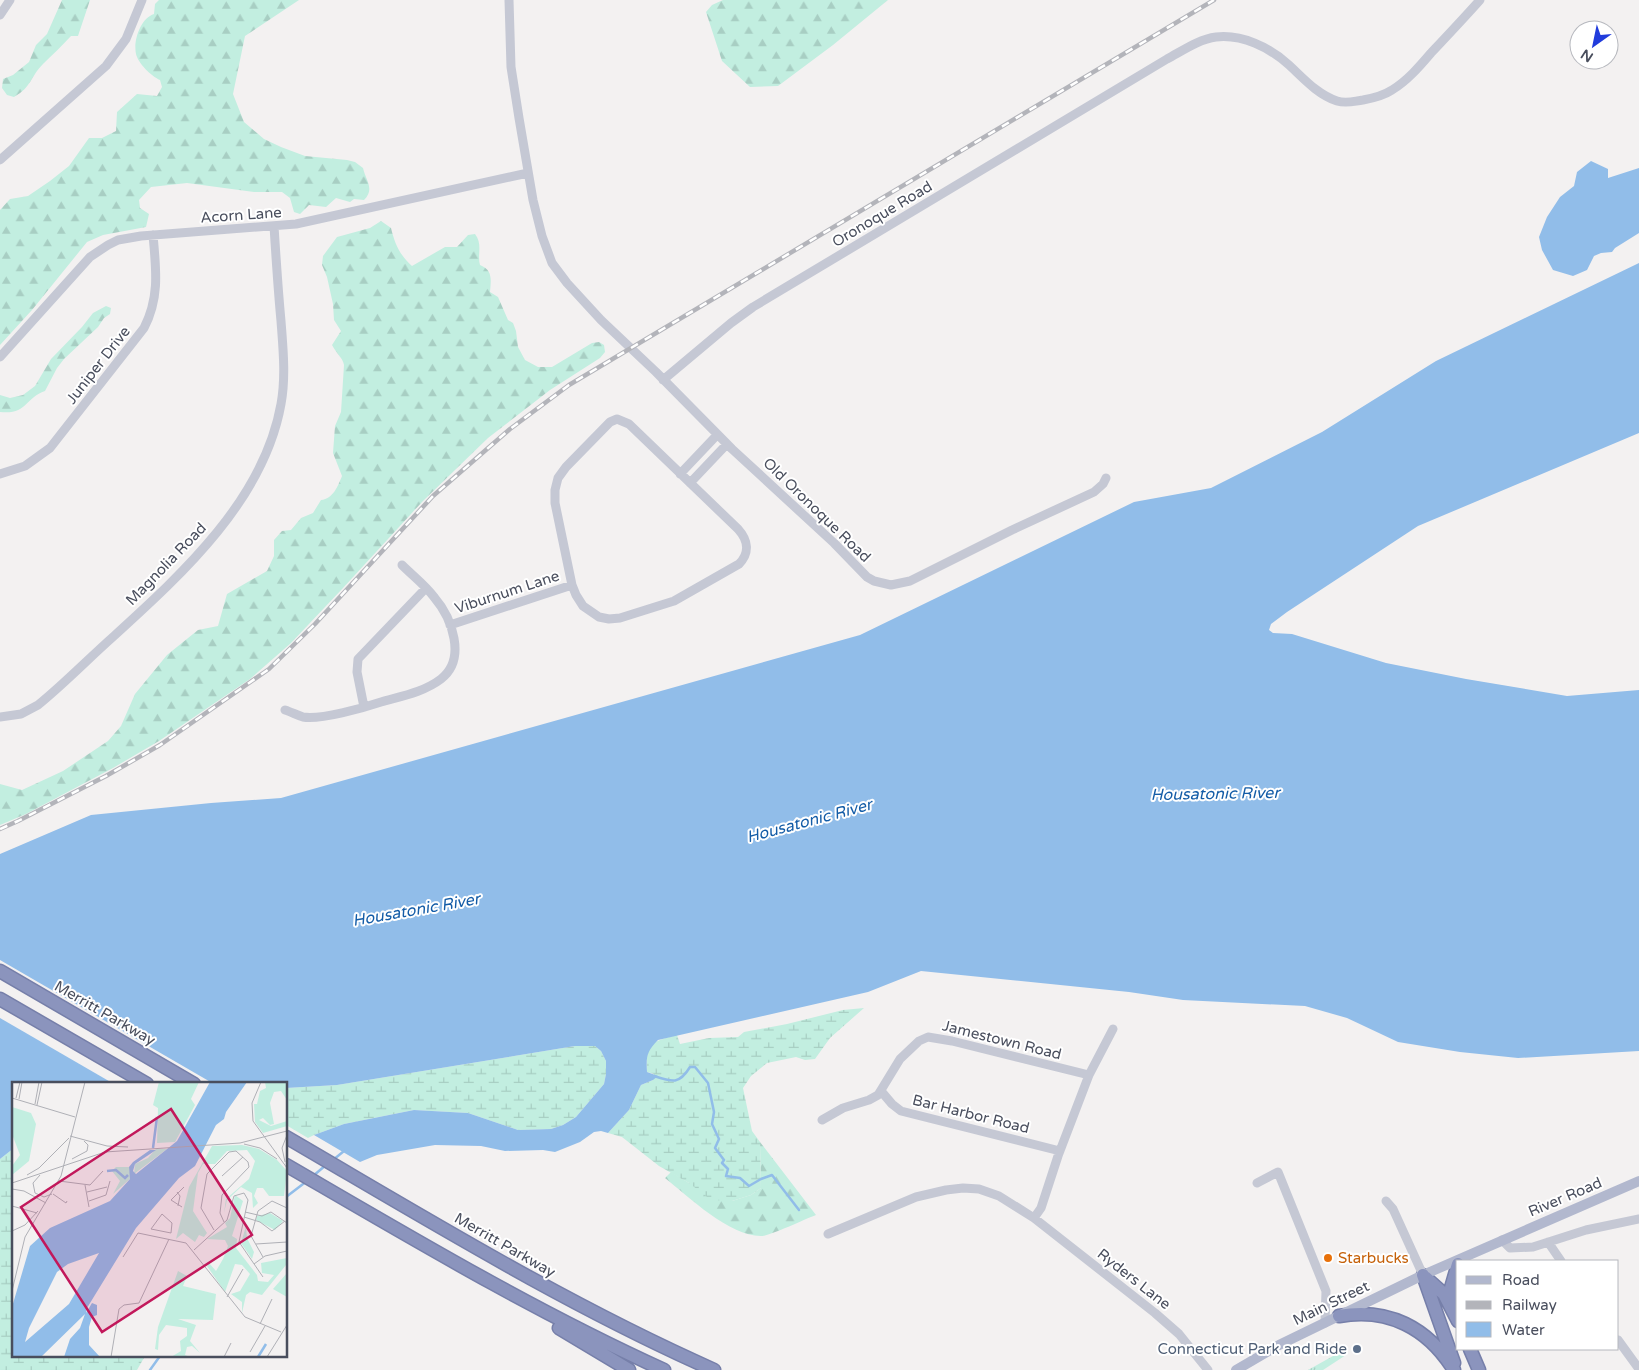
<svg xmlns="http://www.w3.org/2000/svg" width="1639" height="1370" viewBox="0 0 1639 1370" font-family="'Varela Round',sans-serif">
  <defs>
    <pattern id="grass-tufts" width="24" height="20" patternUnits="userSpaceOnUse" patternTransform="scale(1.25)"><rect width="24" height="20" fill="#c2eee0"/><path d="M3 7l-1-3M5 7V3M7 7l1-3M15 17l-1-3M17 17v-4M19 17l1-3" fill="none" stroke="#a8cec3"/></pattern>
    <pattern id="forest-firs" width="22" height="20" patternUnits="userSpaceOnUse" patternTransform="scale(1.25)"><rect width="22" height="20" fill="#c2eee0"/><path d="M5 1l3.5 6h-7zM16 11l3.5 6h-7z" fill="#a8cec3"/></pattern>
    <pattern id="wetland-marsh" width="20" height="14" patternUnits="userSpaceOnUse" patternTransform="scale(1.25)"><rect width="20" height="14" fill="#c2eee0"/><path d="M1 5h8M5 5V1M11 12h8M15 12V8" fill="none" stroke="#a8cec3"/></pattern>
  </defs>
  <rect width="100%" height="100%" fill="#f3f1f1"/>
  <path fill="url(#grass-tufts)" d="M1342,1351L1347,1353L1346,1355L1323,1370H1308Z"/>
  <path fill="url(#forest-firs)" d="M62,0H90L78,36H71C62,46 52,55 43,64C30,77 32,87 14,97L7,95L2,88L3,79L13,75L29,62L36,45L47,34Z
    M159,0H299L245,36L233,94L244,122L264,139L281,147L305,156L347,160L355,162L363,168C366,181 375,189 364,200L354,199L350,202L336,198L326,207L309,205L300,214L294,212L290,198L282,192H254L187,183L151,187L139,200L140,208L149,214L146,227L103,235L87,242L32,310L0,345V210L10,199L28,196L50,181L69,166L89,138H102L116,131L117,112L137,94L157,96L162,87L160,80C151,76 138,63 136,54C133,40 141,18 154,14L155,4Z
    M723,0H888L833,45L778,86L750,87L722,61L706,12L712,5Z
    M381,221L391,228C395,244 399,254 412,266L445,247H457L468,235L475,234C483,244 477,255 480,265C493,270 491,280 490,292L498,297L508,320L513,323L516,331L518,347L525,360L538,367H552L592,343L599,342L604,345L605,352L600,358L550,390L488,438L422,502L343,588L291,643L250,679L159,741L113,768L26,814L0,825V784L22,790L63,771L108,741L121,726L135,694L167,655L198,630L218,626L227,594L267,571L274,556V540L282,531L291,530L301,518L313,513L321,500C333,499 338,486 342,476L333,453L335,426L341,412L344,365C343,358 336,353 332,345L341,331L334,320L333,304L327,277L322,265L323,256L337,237L370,228Z
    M106,306L111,308L110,314L104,318L98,327L64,359L57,368L45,391C25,398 27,415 0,412V395L10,398L23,395L35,386L51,359L82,327L93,313Z
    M760,1142L816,1215C805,1219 772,1235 762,1236C730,1237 689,1197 665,1178L671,1172L689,1183L732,1201L751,1195L761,1188Z"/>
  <path fill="url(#wetland-marsh)" d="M864,1008L830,1038L815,1059L805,1060L796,1057L767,1063L751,1076L743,1088L752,1131L760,1142L761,1188L751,1195L732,1201L711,1200L689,1183L659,1166L622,1137L608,1133L629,1110L641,1085L653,1080L654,1074L647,1072C645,1044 652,1041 677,1035L680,1044L709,1038L738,1037L744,1032L787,1024L843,1010Z
    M575,1046H595L601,1051L606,1061V1074L604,1084L576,1117L563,1125L551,1129L518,1130L468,1113L414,1110L344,1124L314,1135L308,1138L286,1125V1088L337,1085Z
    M14,1148V1356H145L137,1370H0V1159Z"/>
  <path fill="#91bde9" d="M1591,161L1608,169V178L1639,168V233L1615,248L1612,252L1601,253L1594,256L1587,270L1573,276L1553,270L1542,250L1539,237L1547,217L1560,197L1574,186L1577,172Z
    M1639,263V433L1418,526L1287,612L1271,624L1269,630L1273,633L1292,634L1386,663L1466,679L1567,696L1639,690V1051L1518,1058L1460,1052L1398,1042L1347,1018L1305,1006L1183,1000L1129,992L921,971L868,992L658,1040C647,1051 646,1056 647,1072L658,1076L653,1080L641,1085L629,1110L608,1133L601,1131L594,1132L580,1142L555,1152L543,1150L505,1151L481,1146L435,1145L377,1155L360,1162L314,1135L344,1124L414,1110L468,1113L518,1130L551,1129L563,1125L576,1117L604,1084L606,1074V1061L601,1051L595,1046H575L337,1085L286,1088V1084H238L226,1082L210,1084H14V1148L0,1159V854L91,815L211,803L281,798L860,635L1134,502L1211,488L1322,432L1436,361Z"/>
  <path fill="#f3f1f1" d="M0,960L214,1084H114L0,1018Z"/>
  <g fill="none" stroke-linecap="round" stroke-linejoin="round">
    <path stroke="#91bde9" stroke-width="2.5" d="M654,1076C672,1082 679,1085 690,1067H695L708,1083L714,1112L712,1124L719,1139L715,1148L724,1160L722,1163L728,1169L726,1176L740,1178L749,1186L761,1179L772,1175L799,1210
      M333,1160L344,1151
      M313,1176L326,1165
      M286,1197L307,1181
      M150,1370L160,1356"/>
    <g stroke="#767fa9" stroke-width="15">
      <path id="highway" d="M0,971L194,1084
        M0,999L147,1084
        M286,1137C427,1219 565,1304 714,1370
        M286,1165C410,1237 534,1311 664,1370
        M1423,1275L1454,1363
        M1425,1277L1444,1294L1458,1321
        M1454,1306L1451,1288L1458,1264
        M1339,1316C1388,1307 1428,1328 1454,1370
        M559,1328L629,1370
        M1470,1349L1479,1370"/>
    </g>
    <path stroke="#c5c8d4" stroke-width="9" d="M509,0L511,67L519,118L533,200L542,236L552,263L567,283L601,320L656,372L732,449L834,543L867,577L874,581L891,585L910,581L1012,530L1094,492L1103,484L1106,478
      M0,15L10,0
      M0,160L106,66L126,39L142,0
      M0,357L90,257L108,245L118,240L141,236L296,224L528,173
      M663,380L731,323L753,307L1167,59C1182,51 1199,39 1216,37C1242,34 1269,47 1289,65C1303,78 1318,95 1337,101C1347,104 1354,101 1363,100C1374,98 1383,96 1392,90C1407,81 1419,67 1431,53C1447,36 1464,18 1480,0
      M617,419L629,424L738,529C748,540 750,553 739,564L674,601L620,618L609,619L599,617L583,606L576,595L572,585L555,503V490L558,478L566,467L610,422Z
      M0,474L25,466L50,448L144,328C160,297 156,269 153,235
      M680,474L717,435
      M690,483L727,444
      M450,625L572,585
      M364,707L357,672L358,659L426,588
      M285,710C291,712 297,715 303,717C321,720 363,708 381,702C402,696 424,692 441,679C467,659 452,618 434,597C425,585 413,576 402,565
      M0,717L21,714L38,705C64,684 88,659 114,636C182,574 264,500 281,404C286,377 283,348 281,321C278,289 276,258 274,226
      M881,1091L892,1104L901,1111L1060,1151
      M822,1120L843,1108L869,1100L878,1095L900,1059L919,1041L928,1037L952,1041L1089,1075
      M1257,1183L1278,1172L1326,1291L1325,1323
      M1386,1201L1393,1209L1423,1275
      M1034,1218L1041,1208L1058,1156L1089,1075L1113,1029
      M828,1234L916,1197L946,1190L963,1188L979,1189L999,1196L1034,1218L1155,1313L1179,1334L1208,1370
      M1502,1240L1510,1248L1533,1247L1586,1230L1639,1219
      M1548,1242L1561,1261
      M1618,1340L1639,1369"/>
    <path stroke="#b2b8ce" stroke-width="10" d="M1236,1370L1279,1345L1423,1275L1639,1181"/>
    <use href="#highway" stroke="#8b94bd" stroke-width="12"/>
    <g stroke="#b3b4ba" stroke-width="4.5">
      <path id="rail" d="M0,829L18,821L106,776L160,745L269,669L315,624L433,496L510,429L569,385L1214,0"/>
    </g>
    <use href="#rail" stroke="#fff" stroke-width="2.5" stroke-dasharray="8" stroke-linecap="butt"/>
  </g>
  <circle fill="#e8710a" stroke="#fff" stroke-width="2" cx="1328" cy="1258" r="5"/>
  <circle fill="#5c6f8a" stroke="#fff" stroke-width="2" cx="1357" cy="1349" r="5"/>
  <g text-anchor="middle" stroke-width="4" stroke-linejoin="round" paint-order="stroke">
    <g font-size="15" fill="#494e5d" stroke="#fff">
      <text transform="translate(882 214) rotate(-31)" y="5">Oronoque Road</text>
      <text transform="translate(241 215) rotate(-4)" y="5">Acorn Lane</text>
      <text transform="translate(98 365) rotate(-52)" y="5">Juniper Drive</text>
      <text transform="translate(817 510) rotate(44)" y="5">Old Oronoque Road</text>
      <text transform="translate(166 564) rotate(-46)" y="5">Magnolia Road</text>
      <text transform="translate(507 592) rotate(-18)" y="5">Viburnum Lane</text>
      <text transform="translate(105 1013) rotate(30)" y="5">Merritt Parkway</text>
      <text transform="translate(1002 1040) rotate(14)" y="5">Jamestown Road</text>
      <text transform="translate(971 1114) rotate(14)" y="5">Bar Harbor Road</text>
      <text transform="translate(1565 1197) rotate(-23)" y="5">River Road</text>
      <text transform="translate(505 1245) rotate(30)" y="5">Merritt Parkway</text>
      <text transform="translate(1134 1279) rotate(38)" y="5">Ryders Lane</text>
      <text transform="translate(1331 1303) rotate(-26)" y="5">Main Street</text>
    </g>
    <g font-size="15" fill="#c56008" stroke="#fff" text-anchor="start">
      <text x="1338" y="1263">Starbucks</text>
    </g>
    <g font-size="15" fill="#4e5e75" stroke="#fff" text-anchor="end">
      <text x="1347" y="1354">Connecticut Park and Ride</text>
    </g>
    <g font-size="16" font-style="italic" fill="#135ca7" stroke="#fff">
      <text transform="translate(1215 793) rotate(-1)" y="6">Housatonic River</text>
      <text transform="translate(809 820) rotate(-15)" y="6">Housatonic River</text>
      <text transform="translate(416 909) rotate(-10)" y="6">Housatonic River</text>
    </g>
  </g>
  <g transform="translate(12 1082)">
    <rect width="275" height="275" fill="#f3f1f1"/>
    <path d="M0,25L19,31L24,42L17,79L0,93V84L8,73L0,52ZM258,131L271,139L263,148L244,138L245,134Z" fill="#c2eee0"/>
    <path d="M253,0H275V18L269,9L262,10L258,21L262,42L258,43L251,36L247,38L259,44L275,39V44L251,51L243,40L242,22H245L248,9L254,6ZM230,63L247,67L265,78L275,89L272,114H257L251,106H245L242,114L246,121L241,126L240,111L229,105L215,118L212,131L214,117L237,97L243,79L235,68L215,69L203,82H191L186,91L181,129L195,151L192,155L187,153L183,160L171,151L164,157L177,105L200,64ZM223,113L231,119L220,154L225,157L224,166L245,193L246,199L256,200L262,193L250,191L249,181L275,176L274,183L250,213L238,210L234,213L230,231V220L219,212L228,209L238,192L230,183L223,182L213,210L195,184L197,181L204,189L211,177L216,164L213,158L195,157L215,145L213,141L218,136ZM234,144L235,156L242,170L240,177L229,161ZM166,189L175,194L171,204L204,212L201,238L166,237L184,243L178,259L188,271L180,264L175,265L173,273L178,275H159L169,269L168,259L175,254V246L154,243L147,253L146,268L143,267L146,245ZM275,191L274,206L275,215L261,207Z" fill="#c2eee0"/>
    <path d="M147,0H187L179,17L183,23L163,60L145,61L146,26L141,23ZM144,67H155L122,92L123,82L136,76ZM104,85H117L119,96L101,112L108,99L100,89Z" fill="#c2eee0"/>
    <path d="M198,0H235L214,30L212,37L204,43L183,84L167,96L124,146L75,226L74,231L80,221L85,223V233L80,235L77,245V263L88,275H52L58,257L68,246L73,232L29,275H0V225L18,164L38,146L98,119L118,97L117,85L121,80L138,68H144L123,82L121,89L124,92L165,59ZM87,171L57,222L13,260L17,246L45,190L56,182Z" fill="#91bde9" fill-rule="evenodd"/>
    <path fill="none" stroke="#91bde9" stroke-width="2.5" d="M141,66L145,35M95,89L104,88L113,96L116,93M246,275L254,262"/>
    <path fill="none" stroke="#afb0b6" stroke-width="1" d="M249,0L240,21L241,39L275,86M0,16L63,35M4,16L8,0M7,17L10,0M23,22L27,0M25,23L30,0M58,54L95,64L116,65M232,62L248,66L265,77M60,77L75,69L76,63L72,59M273,80L270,66L275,53M15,93L27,86L57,56M28,93L21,101L23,111L32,115L40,112M210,94L231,75M47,99L78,103L91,89M0,101L93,70L228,61L275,49M73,103L77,125M0,107L12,109L34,121M75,110L95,105M165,110L168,114L166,124M41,112L54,121L55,119M77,119L94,113L98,99M0,124L25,131M170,125L159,118L172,105M233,130L250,134L259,130L275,141M150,132L160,141L159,151L139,147ZM232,135L248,140L260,149L273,139M202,148L189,126L195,92L217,70L224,69L236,80L237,85L210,113L208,131L212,140M0,149L13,143L26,129M244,162L275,160M182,168L215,138L222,114L232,111L236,118L227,160L251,195M111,175L126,151L174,161L233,235L269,250M251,175L239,154L246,129L260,119L275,126M242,182L253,174L275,169M0,209L13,155L49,94L73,0M215,215L231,187M248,242L260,217M238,270L253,244M99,275L107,227L112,223L127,221L157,157M212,275L219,261M255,275L275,243"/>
    <path fill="#c2185b" fill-opacity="0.15" stroke="#c2185b" stroke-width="2.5" d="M159,27L240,153L90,250L9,125Z"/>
    <rect width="275" height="275" fill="none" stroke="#494e5d" stroke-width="2.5"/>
  </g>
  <rect x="1456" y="1260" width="162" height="90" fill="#ffffff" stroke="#b6b8be"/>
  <rect x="1466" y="1276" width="25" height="8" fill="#b2b8ce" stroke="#b6b8be"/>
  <text x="1502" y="1285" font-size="15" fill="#494e5d">Road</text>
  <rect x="1466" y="1301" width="25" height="8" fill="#b3b4ba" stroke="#b6b8be"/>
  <text x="1502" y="1310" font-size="15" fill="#494e5d">Railway</text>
  <rect x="1466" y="1322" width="25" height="15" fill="#91bde9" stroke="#b6b8be"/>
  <text x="1502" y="1335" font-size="15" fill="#494e5d">Water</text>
  <g transform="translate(1594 45) rotate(213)"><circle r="24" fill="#ffffff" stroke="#b6b8be"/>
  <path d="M0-4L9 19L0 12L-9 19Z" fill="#213cdc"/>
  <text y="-8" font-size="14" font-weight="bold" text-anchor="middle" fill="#494e5d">N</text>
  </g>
</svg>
